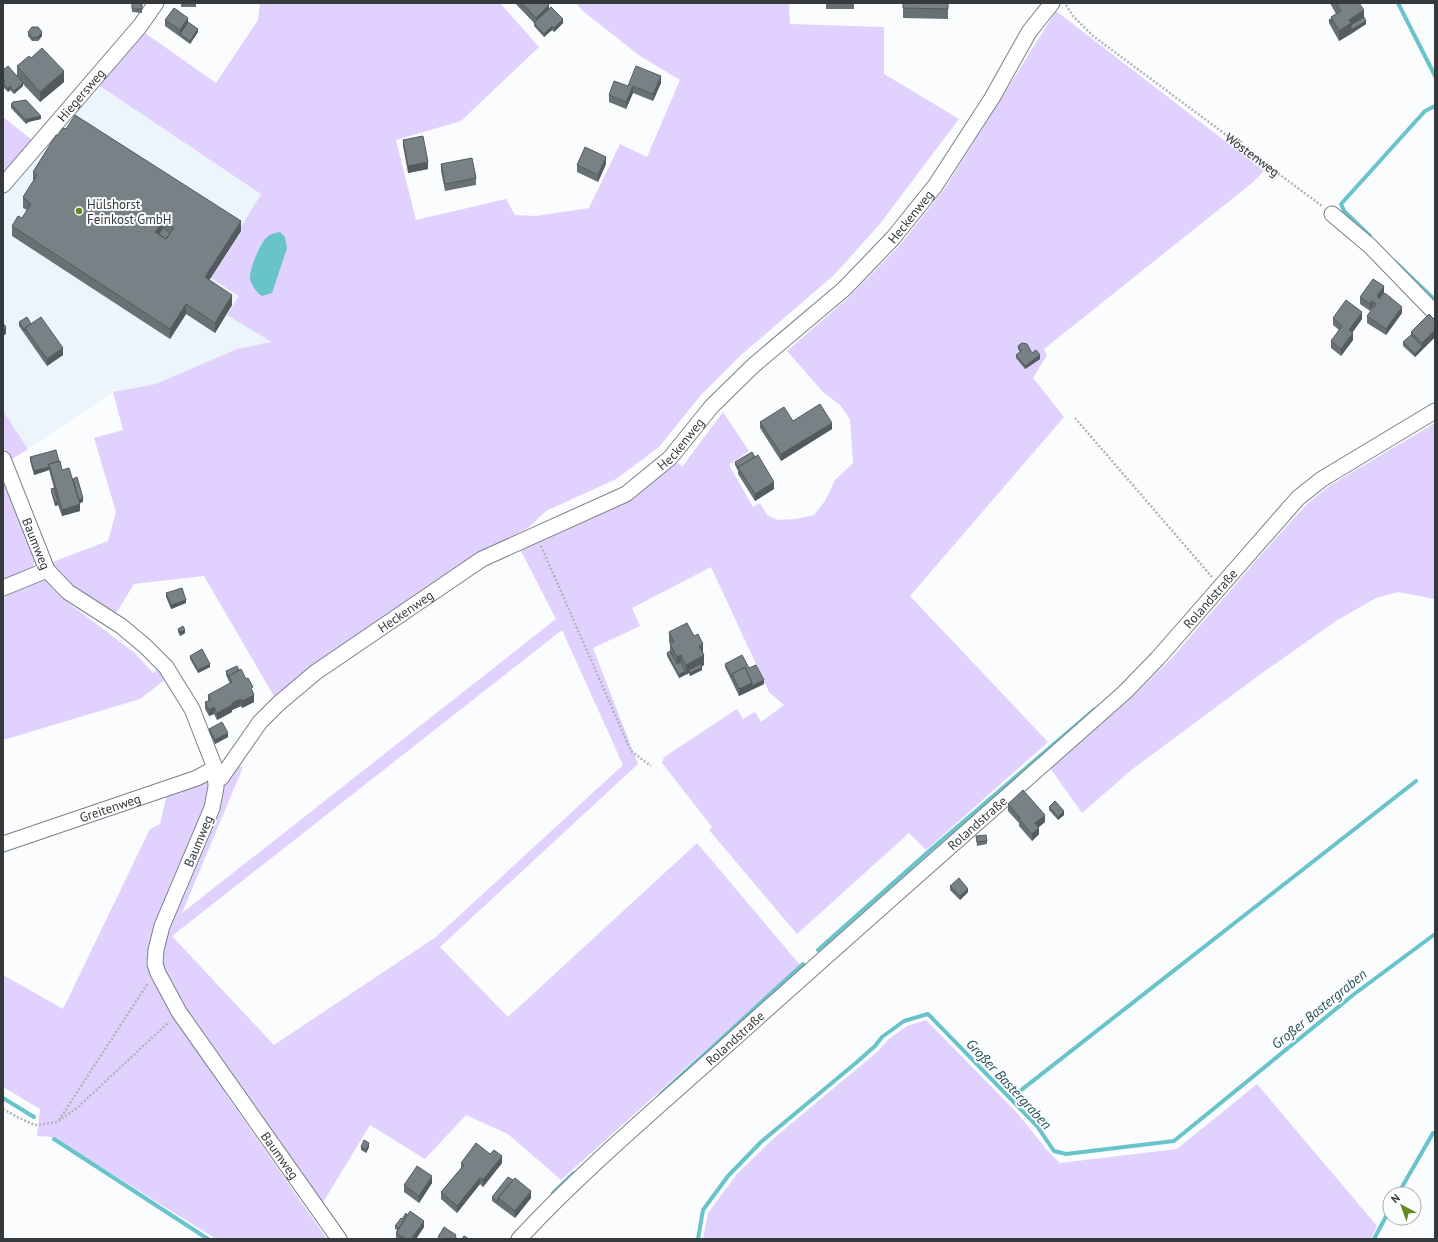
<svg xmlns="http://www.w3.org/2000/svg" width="1438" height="1242" viewBox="0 0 1438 1242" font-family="'PT Sans',sans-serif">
  <rect width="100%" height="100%" fill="#fafcfd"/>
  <path fill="#ecf4fc" d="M97,84L261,194L240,229L242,231L239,296L227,315L273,342L237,349L156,384L113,392L28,449L3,411V194Z"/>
  <path fill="#e1d1ff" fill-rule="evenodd" d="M260,3H500L539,47L461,121L396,140L416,220L506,199L515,215L536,216L589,208L620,144L647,157L680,80L640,56L584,12L576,3H789L790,24L884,27V74L959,119L879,225L834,275L741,355L701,395L659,447L616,479L546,511L528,528L480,554L275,698L204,576L134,584L113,618L75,591L50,563L108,541L116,512L94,438L123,430L113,392L156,384L237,349L272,342L227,315L239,296L211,278L242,231L240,229L261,194L97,84L145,33L216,83L258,20Z
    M1056,11L1264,171L1252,183L1044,349L1047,355L1033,378L1064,417L910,596L1048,742L926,850L909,833L797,934L709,830L712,827L662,763L664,757L737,709L743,719L755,712L761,722L784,705L769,692L711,567L632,608L640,626L593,648L638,764L440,947L508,1017L697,843L800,965L561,1180L508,1134L466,1115L425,1159L370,1125L322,1204L238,1083L225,1093L327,1239H216L53,1137L37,1136L40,1109L3,1087V975L63,1009L150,829L160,824L167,794L209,780L204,813L220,791L235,765L243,767L182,913L556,619L519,547L634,497L678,463L682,467L723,412L749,451L729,465L753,507L760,503L767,515L778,520L796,519L814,515L825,501L835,480L853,463L850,419L840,405L823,392L787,351L849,297L901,244L945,188ZM562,630L623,765L436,937L274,1045L172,936Z
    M3,117L32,140L3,174Z
    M3,411L28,449L9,461L3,446Z
    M1435,423V599L1398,592L1376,598L1336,621L1262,673L1130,771L1082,813L1050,768L1131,698L1171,659L1268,547L1306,505L1329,486Z
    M3,477L35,560L31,570L3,581Z
    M45,579L66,601L136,654L153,673L158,669L166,679L140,699L3,740V594Z
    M926,1020L1019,1115L1046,1149L1060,1163L1177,1149L1257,1084L1377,1226L1371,1239H703L708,1213L737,1174L774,1138L877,1052L889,1039L907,1026Z"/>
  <path fill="#68c3cb" d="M280,232L285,237L287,248L272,293L262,296C256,292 252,286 250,279C249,270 260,244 266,238C270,234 274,233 280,232Z"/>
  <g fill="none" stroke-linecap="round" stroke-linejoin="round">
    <path stroke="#68c3cb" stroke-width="4" d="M1398,3L1435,76
      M1370,236L1344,211L1341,204L1425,111L1435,106
      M1394,261L1435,300
      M818,950L928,852L1095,709
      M660,1095L803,964
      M3,1098L34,1117
      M1011,1098L1416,781
      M54,1139L208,1239
      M553,1193L574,1173
      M1398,1194L1433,1133
      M698,1239L703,1210L728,1176L761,1142L857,1062L875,1046L882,1037L904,1021L928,1014L1037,1126L1054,1151L1066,1154L1174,1141L1353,995L1435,934
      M1374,1239L1390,1209"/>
    <g stroke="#7a8188" stroke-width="17">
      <g id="minor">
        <path id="s2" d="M3,185L140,26L156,3"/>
        <path d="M1332,214L1370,246L1435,313"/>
        <path id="s3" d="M3,459L47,570L68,592L121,626L145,646L166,667L192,709L215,768L216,787L212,808L162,926L156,950L155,964L158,973L179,1012L339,1239"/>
        <path d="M3,588L47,570"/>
        <path id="s4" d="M216,780L221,778L260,722L278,704L316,672L482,559L626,494L670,458L712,406L754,365L844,289L893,238L935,186L992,98L1029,32L1052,3"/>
        <path id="s5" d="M3,844L197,778L215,768"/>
        <path id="s6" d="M519,1239C583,1170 656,1109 726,1046C858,927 992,810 1125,692L1158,658L1298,498L1322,479L1435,411"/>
      </g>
    </g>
    <g stroke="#b2b5b7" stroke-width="2.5" stroke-dasharray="2 2" stroke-linecap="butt">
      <path id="s1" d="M1066,5L1073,16L1093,36L1322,206"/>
      <path d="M1075,418L1212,577"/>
      <path d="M541,546L631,751L651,766"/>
      <path d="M3,1109L19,1118L35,1125L57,1122L77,1108L169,1022"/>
      <path d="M59,1120L148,983"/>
    </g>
    <use href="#minor" stroke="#fff" stroke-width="15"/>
  </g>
  <path fill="#677073" d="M132,3H142V13L132,12Z
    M181,3H196V7H181Z
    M515,3H548L549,8L563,23L554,32L552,30L544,37L534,26V23Z
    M826,3H854V9H826Z
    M903,3H948V19L903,18Z
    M1330,3H1359L1366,24L1339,41L1329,23V20L1331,19V17L1336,14Z
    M165,20L188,22L198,32L190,44L165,26Z
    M28,32L42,36L38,41H32L28,36Z
    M31,58L64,82L40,102L23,84V86L14,94L10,90L8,92L3,87V83L4,82H3V70L17,75V66Z
    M661,83L653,101L633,93L626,109L609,102V95L628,86Z
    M11,104L41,119L28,122L26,124L11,108Z
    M403,140L428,169L408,173L403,146Z
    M441,164L476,178V185L445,191L441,171Z
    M606,164L598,182L577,172V165Z
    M33,172L241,231L209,280L232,305L215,333L186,314L170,339L12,236V226L22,218L27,210L23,208V197L33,182Z
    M1384,293L1380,298L1402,313L1386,335L1367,323V316L1373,308H1372L1370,311L1360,304V297Z
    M1333,318L1362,319L1352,333L1353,340L1341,356L1331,348V341L1339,330L1333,325Z
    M1435,320V337L1415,357L1403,346V342L1411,335V332Z
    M19,322L31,324L63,355L47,366L19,326Z
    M1018,346L1032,353L1040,359L1025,369L1016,358V355L1020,352L1018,349Z
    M793,421L832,429L781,461L760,428V422Z
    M30,457L59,461L62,470L73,479L83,502L80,503V511L62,516L58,505L55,506L51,492V489L54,488L49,470L34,475L30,461Z
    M735,462L774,489L755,501L738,474V471L735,465Z
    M166,593L186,603L171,609L166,597Z
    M178,629L185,633L180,636L178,632Z
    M669,632L703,653L704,665L702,666V670L690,676L689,673L679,678L667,656V653L670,651V644L669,642Z
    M190,656L210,667L198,673L190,659Z
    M725,664L749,668L764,684L739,696L725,667Z
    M239,670L253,692L254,702L242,708L241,706L232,710V712L217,720L214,714L209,716L205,709V702L208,701V695L230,684L226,675V671Z
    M209,729L228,737L215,744L209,732Z
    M1008,804L1045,822L1039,827V834L1032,841L1019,826V823L1008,811Z
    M1049,807L1064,815L1058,820L1049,810Z
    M976,836L987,841V844L977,846Z
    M950,886L968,892L960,900L950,890Z
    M361,1147H369L366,1153L361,1150Z
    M461,1163H502L483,1187L480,1184L457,1213L441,1199V1192L461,1168Z
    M432,1183L419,1203L404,1192V1185Z
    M492,1197L531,1198L515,1218L492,1201Z
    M395,1226L424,1227L416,1239H396V1233L397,1230L395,1229Z"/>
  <path fill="#545b5e" d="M549,5V11L536,24V18Z
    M1364,10V21L1351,29V34L1339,41V31L1349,20Z
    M188,18V25L180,34V30Z
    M563,19V23L554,32V28Z
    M1366,21V24L1351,34V30Z
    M552,26V30L544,37V34Z
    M198,29V32L190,44V41Z
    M42,32V36L38,41V37Z
    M64,71V82L40,102V92Z
    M661,76V83L653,101V94Z
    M23,83V86L14,94V91Z
    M10,86V90L8,92V89Z
    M633,86V93L626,109V102Z
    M41,116V119L28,122L26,124V120L28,119Z
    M606,157V164L598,182V175Z
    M428,162V169L408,173V166Z
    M163,221V231L157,240L155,232Z
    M241,221V231L205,287V277Z
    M1384,286V293L1377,302V296Z
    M232,295V305L215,333V323Z
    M1372,301V308L1370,311V304Z
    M186,304V314L170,339V329Z
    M1402,307V313L1386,335V329Z
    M1362,312V319L1349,337V330Z
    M6,327V334L3,336V330Z
    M1435,330V337L1422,350V343Z
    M1353,333V340L1341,356V349Z
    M1422,346V350L1415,357V354Z
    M63,348V355L47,366V359Z
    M1040,355V359L1025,369V366Z
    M832,423V429L781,461V454Z
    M49,467V470L34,475V471Z
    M774,482V489L755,501V494Z
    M83,498V502L78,503V500Z
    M55,502H58V505L55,506Z
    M80,504V511L62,516V510Z
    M186,600V603L171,609V605Z
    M185,630V633L180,636V632Z
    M703,644V654L699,646Z
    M681,655V665L677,667V657Z
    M704,655V665L690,672L689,670V673L686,675V665Z
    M210,664V667L198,673V670Z
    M702,667V670L690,676V673Z
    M685,671V675L679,678V675Z
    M764,680V684L739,696V689L752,683Z
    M254,695V702L242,708V701Z
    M241,699V706L232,710V712L217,720V713L232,703Z
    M214,707V714L209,716V710Z
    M228,733V737L215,744V740Z
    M1064,811V815L1058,820V817Z
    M1045,815V822L1035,830V823Z
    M1039,828V834L1032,841V834Z
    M968,889V892L960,900V896Z
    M369,1143V1147L366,1153V1150Z
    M502,1156V1163L483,1187V1180Z
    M432,1176V1183L419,1203V1196Z
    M480,1178V1184L457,1213V1206Z
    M531,1191V1198L515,1218V1211Z
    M424,1221V1227L416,1239H412V1238Z"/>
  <path fill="#788286" stroke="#545b5e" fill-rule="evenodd" d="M132,3H142V9H132Z
    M522,3H548L549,5L536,18Z
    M903,3H948V9L903,8Z
    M1336,3H1359L1364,10L1349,20L1351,23L1339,31L1331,17L1341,11Z
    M551,7L563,19L554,28L552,26L544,34L534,23Z
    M174,8L188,18L180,30L165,20Z
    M1364,17L1366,21L1351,30V25Z
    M1331,19V24L1329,20Z
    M188,22L198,29L190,41L180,34Z
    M32,27H38L42,32L38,37L32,38L28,32Z
    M42,48L64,71L40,92L17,66L29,56L31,58Z
    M8,66L23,83L14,91L10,86L8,89L3,83L5,81L3,78V70Z
    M636,66L661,76L653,94L633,86L626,102L609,95L614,81L628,86Z
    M26,100L41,116L28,119L26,120L11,104L13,102Z
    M75,115L241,221L205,277L232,295L215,323L186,304L170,329L12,226L18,216L22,218L31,204L23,197L37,175L33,172L56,135L58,136L63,128L66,129ZM163,221L174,228L166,239L155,232Z
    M423,136L428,162L408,166L403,140Z
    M585,147L606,157L598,175L577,165Z
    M472,158L476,178L445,184L441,164Z
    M163,228L170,233L166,239L159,234Z
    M1373,279L1384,286L1377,296L1380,299L1385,293L1402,307L1386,329L1367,316L1376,304L1372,301L1370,304L1360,297Z
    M1346,300L1362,312L1349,330L1353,333L1341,349L1331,341L1342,326L1333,318Z
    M1429,314L1435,320V330L1422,343L1411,332Z
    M27,317L31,324L25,328V331L19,322Z
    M41,317L63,348L47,359L25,328Z
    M3,323L6,327L3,330Z
    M1411,335L1422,346L1415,354L1403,342Z
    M1022,343L1027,344L1032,353L1036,350L1040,355L1025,366L1016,355L1021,351L1018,346Z
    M820,404L832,423L781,454L760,422L784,407L793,421Z
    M56,450L59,461L49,464V467L34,471L30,457Z
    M752,452L755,457L738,467V468L735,462Z
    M758,455L774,482L755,494L738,467Z
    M60,461L62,470L69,468L80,504L62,510L49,464Z
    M77,477L83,498L79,500L73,479Z
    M54,488L58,502H55L51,489Z
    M182,588L186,600L171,605L166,593Z
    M687,623L694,636L698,634L703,644L699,646L704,655L686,665L681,655L677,657L670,644L674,642L669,632Z
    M183,626L185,630L180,632L178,629Z
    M202,649L210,664L198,670L190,656Z
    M670,651L677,664L681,662L685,671L679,675L667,653Z
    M742,655L749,668L756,665L764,680L752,686V683L745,667L732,674V677L725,664Z
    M701,664L702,667L690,673L689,670Z
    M237,666L239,670L229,676V678L226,671Z
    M745,667L752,683L739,689L732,674Z
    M241,669L246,679L248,678L253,687L251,688L254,695L242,701L241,699L232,703V705L217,713L214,707L209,710L205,702L211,700L208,695L232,682L229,676Z
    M222,722L228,733L215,740L209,729Z
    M1023,790L1045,815L1035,823L1039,828L1032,834L1019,819L1020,818L1008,804Z
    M1055,801L1064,811L1058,817L1049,807Z
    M986,835L987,841L977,842L976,836Z
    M959,878L968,889L960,896L950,886Z
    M364,1140L369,1143L366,1150L361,1147Z
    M476,1143L490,1154L494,1150L502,1156L483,1180L480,1178L457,1206L441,1192L464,1165L461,1163Z
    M417,1166L432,1176L419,1196L404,1185Z
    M508,1177L513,1180L498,1198V1202L492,1197Z
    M515,1178L531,1191L515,1211L498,1198Z
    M410,1211L424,1221L412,1238L414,1239H406L396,1233Z
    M406,1213L407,1215L399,1228L395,1226L401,1218L402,1219Z
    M444,1227L456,1235L455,1237L458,1239H441L438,1237Z
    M464,1236L469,1239H462Z"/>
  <circle fill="#628d1e" stroke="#fafcfd" stroke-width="1.5" cx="79" cy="211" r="4"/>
  <g text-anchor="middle" stroke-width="4" stroke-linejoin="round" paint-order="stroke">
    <g font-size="13" fill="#36393c" stroke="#fafcfd">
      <text dy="5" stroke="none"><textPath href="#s2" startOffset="119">Hiegersweg</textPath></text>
      <text dy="5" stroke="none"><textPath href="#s1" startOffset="240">Wöstenweg</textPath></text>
      <text dy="5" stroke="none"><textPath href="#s4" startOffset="906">Heckenweg</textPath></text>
      <text dy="5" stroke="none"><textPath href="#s4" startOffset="582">Heckenweg</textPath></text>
      <text dy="5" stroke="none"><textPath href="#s3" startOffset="91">Baumweg</textPath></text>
      <text dy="5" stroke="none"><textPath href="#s6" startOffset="943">Rolandstraße</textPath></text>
      <text dy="5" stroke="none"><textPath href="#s4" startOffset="257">Heckenweg</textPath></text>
      <text dy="5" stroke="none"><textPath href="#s5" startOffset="113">Greitenweg</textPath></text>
      <text dy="5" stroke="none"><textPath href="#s6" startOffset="619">Rolandstraße</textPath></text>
      <text transform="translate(198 841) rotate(-67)" y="5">Baumweg</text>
      <text dy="5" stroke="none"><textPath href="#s6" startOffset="295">Rolandstraße</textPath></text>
      <text dy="5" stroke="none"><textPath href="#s3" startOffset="823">Baumweg</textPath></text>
    </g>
    <g font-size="13" fill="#36393c" stroke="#fafcfd" text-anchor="start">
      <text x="87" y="209">Hülshorst<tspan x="87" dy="15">Feinkost GmbH</tspan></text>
    </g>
    <g font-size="14" font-style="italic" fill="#275155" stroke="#fafcfd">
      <text transform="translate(1319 1009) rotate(-39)" y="5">Großer Bastergraben</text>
      <text transform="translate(1009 1084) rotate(47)" y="5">Großer Bastergraben</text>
    </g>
  </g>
  <rect width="1438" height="1242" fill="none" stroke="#36393c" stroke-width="8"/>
  <g transform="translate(1402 1206) rotate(319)"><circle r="19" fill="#fafcfd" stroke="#acaeb0"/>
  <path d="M0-3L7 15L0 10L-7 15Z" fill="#628d1e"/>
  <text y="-6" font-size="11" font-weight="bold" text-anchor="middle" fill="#36393c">N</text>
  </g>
</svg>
